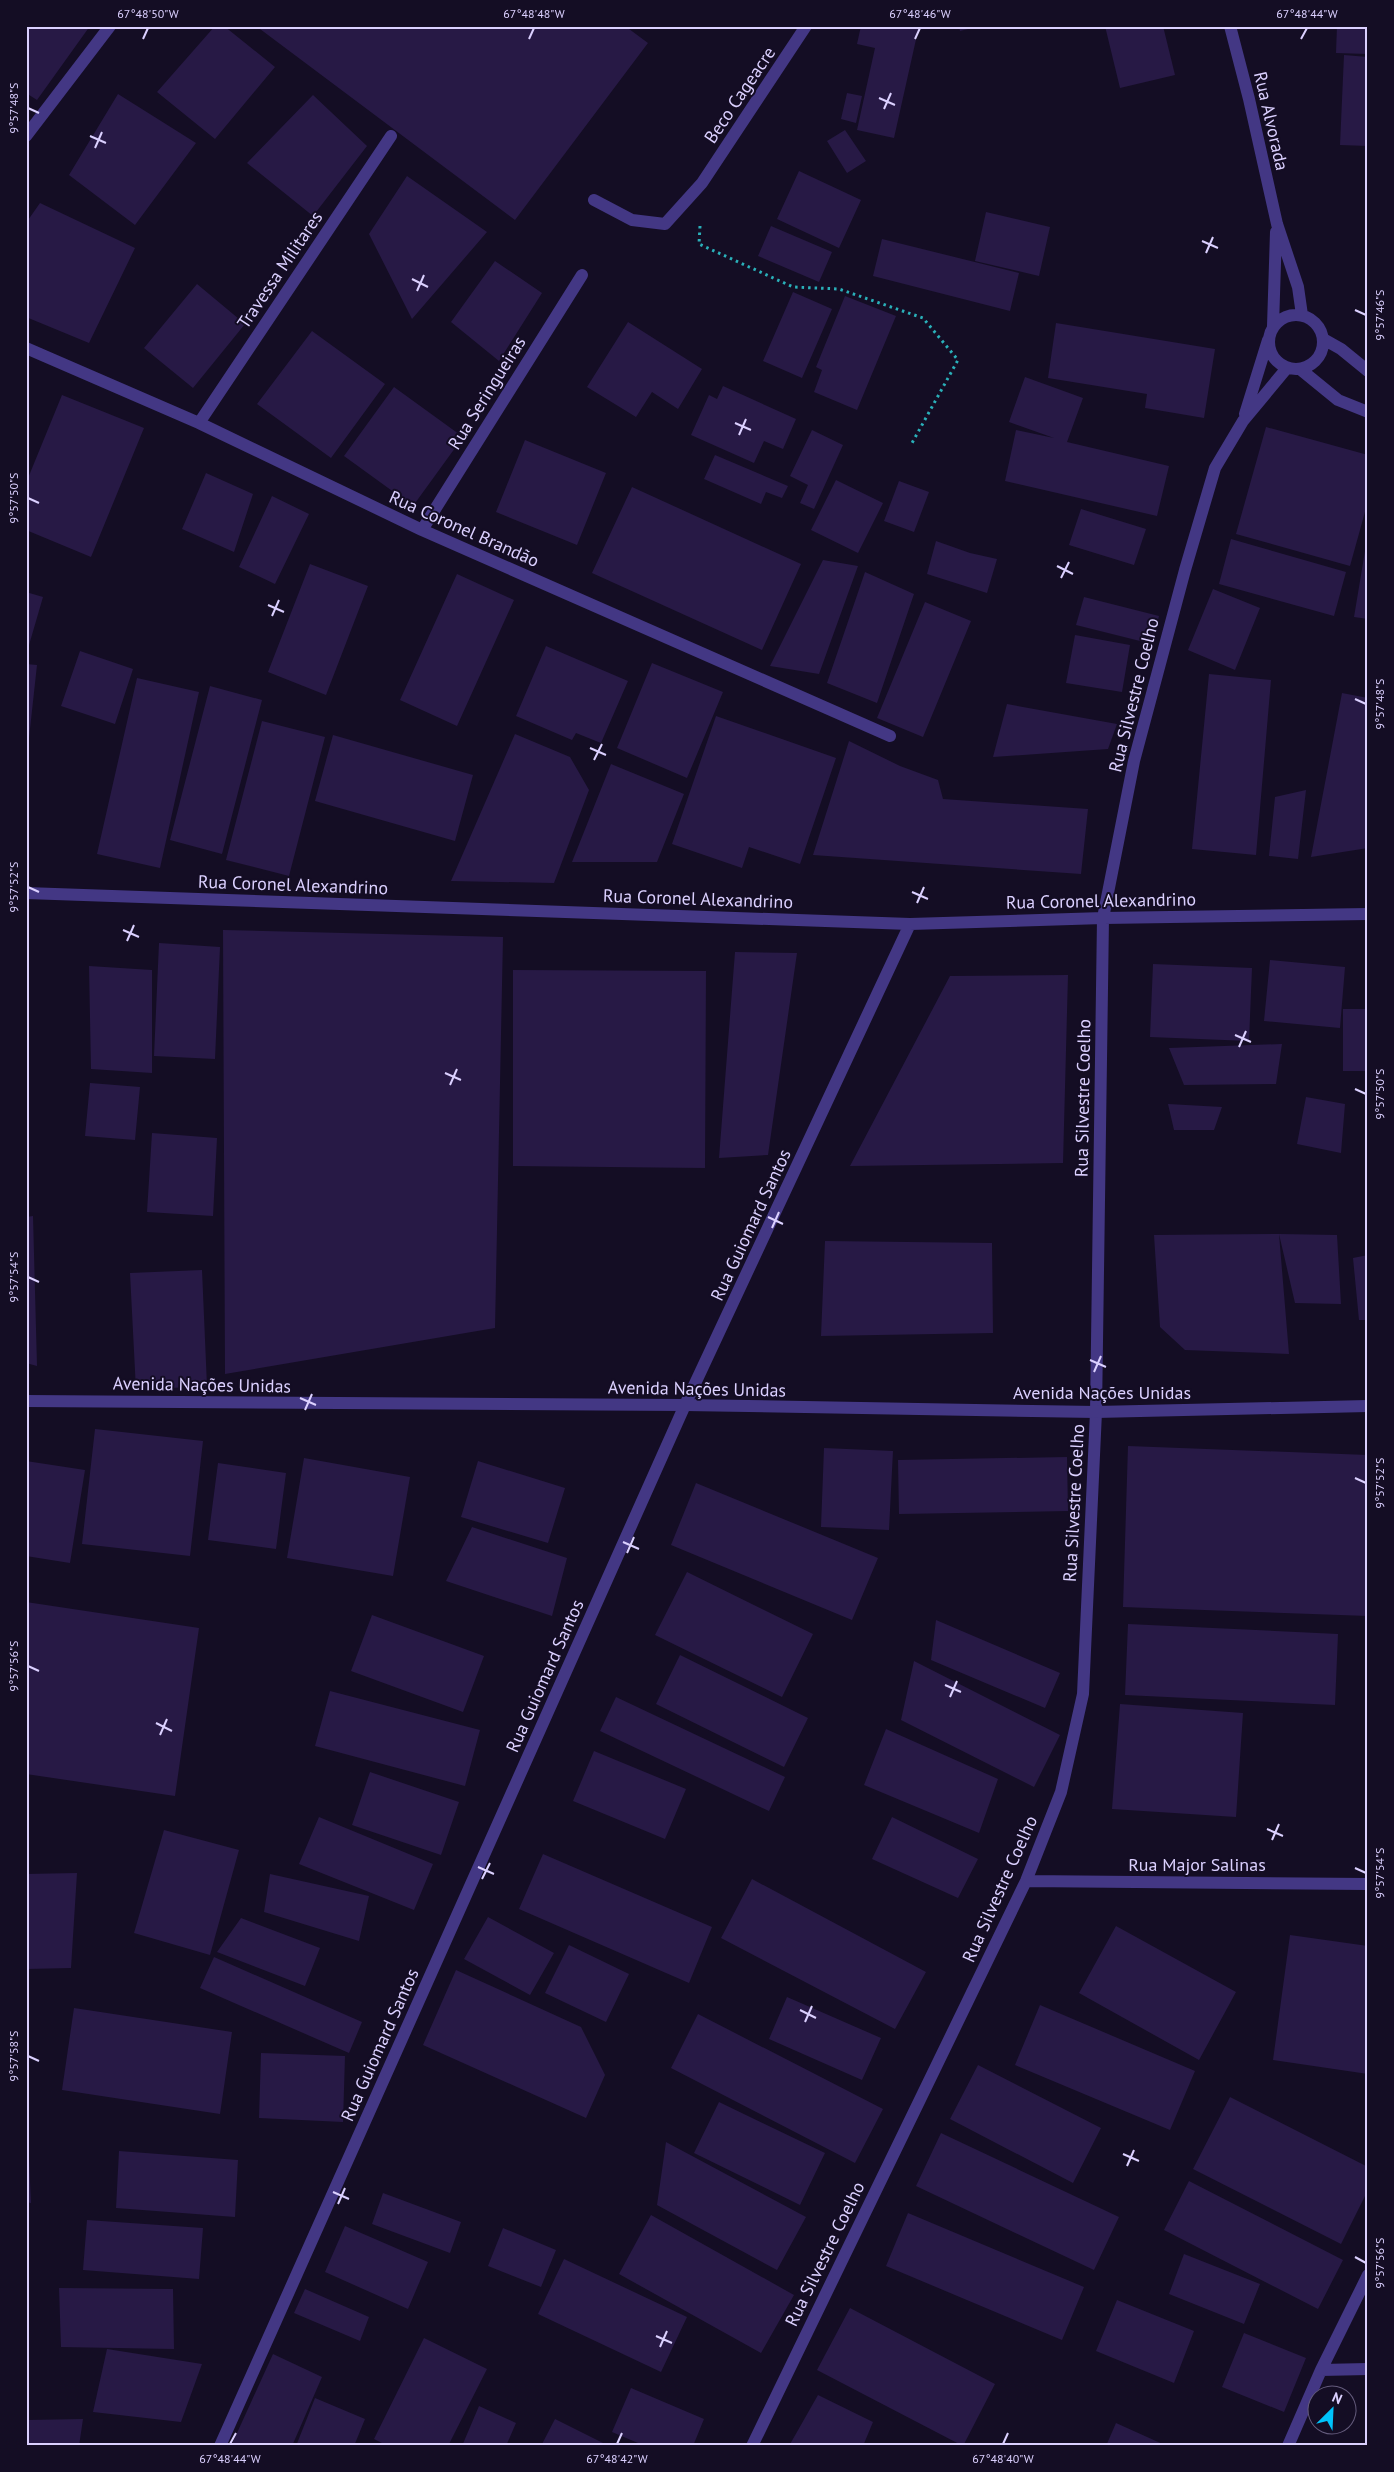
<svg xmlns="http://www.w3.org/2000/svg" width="1394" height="2472" viewBox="0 0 1394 2472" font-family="'PT Sans',sans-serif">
  <rect width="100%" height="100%" fill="#140d24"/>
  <path fill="#271945" d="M26,26H90L37,100L26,93Z
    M215,26H224L275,67L215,139L157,92Z
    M256,26H625L648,43L515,220Z
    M861,26H919L894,138L857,130L875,48L857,44Z
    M959,26H976V27L960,31Z
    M1105,26H1163L1175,75L1120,88Z
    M1337,26H1368V54L1336,53Z
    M1344,55L1368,57V146L1340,145Z
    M847,93L862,96L856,123L841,119Z
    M118,94L196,143L135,225L69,175Z
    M313,95L367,146L313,216L247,163Z
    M845,130L866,161L847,173L827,141Z
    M799,171L861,200L839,248L777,219Z
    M407,176L487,232L412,319L369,234Z
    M40,203L135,248L89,343L26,317V223Z
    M986,212L1050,227L1039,276L975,261Z
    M771,226L832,252L819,282L758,256Z
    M882,239L1019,273L1010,311L873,276Z
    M495,261L542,293L499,361L451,322Z
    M197,284L245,324L193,388L144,348Z
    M793,292L832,309L802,378L763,361Z
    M845,296L896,316L857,410L814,392L822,370L816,367Z
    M628,322L702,369L678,409L652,392L636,417L587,387Z
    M1056,323L1215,349L1204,418L1145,408L1147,394L1048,378Z
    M312,331L385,384L331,458L257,404Z
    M1025,377L1083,398L1067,442L1169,466L1157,516L1005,481L1016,430L1054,438L1009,422Z
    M723,386L796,419L783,449L764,441L754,463L691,435L709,395L717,399Z
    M394,387L463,437L413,506L344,456Z
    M62,395L144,428L91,557L26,530V483Z
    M1266,427L1368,455V501L1350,566L1236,534Z
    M812,430L843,445L814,509L800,503L808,485L790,476Z
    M525,440L606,473L577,545L496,512Z
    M715,455L788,486L782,498L766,492L761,504L704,479Z
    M206,473L253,494L234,552L182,529Z
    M836,480L883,503L858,553L811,530Z
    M899,481L929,492L914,532L884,521Z
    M632,487L801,564L762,650L592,573Z
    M272,496L309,514L275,584L239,567Z
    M1081,509L1146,529L1134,565L1069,545Z
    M1231,539L1346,572L1334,616L1219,584Z
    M1367,539L1368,540V619L1354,617Z
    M936,541L970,553L997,559L987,593L927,574Z
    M823,560L858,566L819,674L770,666Z
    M310,564L368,586L326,695L268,672Z
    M865,572L914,594L877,703L827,683Z
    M457,574L514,600L457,726L400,700Z
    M1213,589L1260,608L1235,670L1188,650Z
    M26,592L43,597L27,652H26Z
    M1084,597L1159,616L1152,644L1076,625Z
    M925,602L971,621L923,737L877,718Z
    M1075,635L1130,645L1122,692L1066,683Z
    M546,646L628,681L601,743L576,733L572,740L516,716Z
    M80,651L133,669L115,724L61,706Z
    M652,663L723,692L687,778L617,748Z
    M26,664L37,665L29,738L26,737Z
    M1209,674L1271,680L1256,855L1192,849Z
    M137,678L199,692L160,868L97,854Z
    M210,686L262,700L222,854L170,840Z
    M1342,693L1368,698V848L1311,857Z
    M1007,704L1117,724L1108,749L993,757Z
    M716,716L836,758L800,864L749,847L742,868L672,844Z
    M262,721L325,737L289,876L226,860Z
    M515,734L570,757L589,790L554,883L451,881Z
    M333,735L473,775L455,841L315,801Z
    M849,741L900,766L938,780L943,799L1088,809L1081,874L813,855Z
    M26,761H29L28,780H26Z
    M611,764L684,794L657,862H572Z
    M1306,790L1298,859L1269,856L1275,797Z
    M223,930L503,937L495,1328L225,1374Z
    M159,943L220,947L215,1059L154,1056Z
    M735,952L797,953L768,1155L719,1158Z
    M1270,960L1345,967L1340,1028L1264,1021Z
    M1153,964L1252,968L1249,1041L1150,1037Z
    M89,966L152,970V1073L91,1069Z
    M513,970L706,971L705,1168L513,1166Z
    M1068,975L1063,1163L850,1166L950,976Z
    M1343,1009H1368V1071H1343Z
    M1282,1044L1276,1084L1184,1085L1169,1048Z
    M90,1083L140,1087L135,1140L85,1136Z
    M1306,1097L1345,1104L1341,1153L1297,1144Z
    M1168,1104L1222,1107L1214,1130H1174Z
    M152,1133L217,1138L213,1216L147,1212Z
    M33,1216L37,1366L26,1363V1217Z
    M1279,1234L1337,1235L1341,1304L1295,1303Z
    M1279,1234L1289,1354L1185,1350L1160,1327L1154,1235Z
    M825,1241L992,1243L993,1333L821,1336Z
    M1368,1255V1320H1359L1353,1258Z
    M202,1270L207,1386L136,1390L130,1273Z
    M95,1429L203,1441L190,1556L82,1544Z
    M1128,1446L1368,1455V1616L1123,1607Z
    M824,1448L893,1451L889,1530L821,1527Z
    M1067,1457L1068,1511L899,1514L898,1460Z
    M304,1458L410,1477L393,1576L287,1558Z
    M26,1461L85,1470L70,1563L26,1556Z
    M478,1461L565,1488L548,1543L461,1517Z
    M218,1463L286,1473L276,1549L208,1540Z
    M696,1483L878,1558L852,1620L671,1545Z
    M472,1527L567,1558L552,1616L446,1581Z
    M687,1572L813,1634L782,1697L655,1635Z
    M26,1602L199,1628L175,1796L26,1774Z
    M372,1615L484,1656L463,1712L351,1671Z
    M936,1620L1060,1673L1045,1708L931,1660Z
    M1128,1624L1338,1634L1335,1705L1125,1695Z
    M680,1655L808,1718L784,1767L656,1704Z
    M914,1661L1060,1735L1034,1787L901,1720Z
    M330,1691L480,1730L465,1786L315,1746Z
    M616,1697L785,1777L769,1811L600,1731Z
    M1120,1704L1243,1713L1236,1817L1112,1809Z
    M886,1729L998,1779L979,1833L864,1785Z
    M594,1751L686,1789L665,1839L573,1801Z
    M370,1772L459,1802L441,1855L352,1825Z
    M319,1817L433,1864L414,1910L299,1864Z
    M892,1817L978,1859L958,1898L872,1859Z
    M164,1830L239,1850L210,1955L134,1933Z
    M543,1854L712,1927L689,1983L519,1909Z
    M77,1873L71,1968L26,1969V1874Z
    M270,1874L369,1896L359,1941L264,1912Z
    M752,1879L926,1972L895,2029L721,1938Z
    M488,1917L554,1953L530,1995L464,1959Z
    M241,1918L320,1948L305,1986L217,1952Z
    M1116,1926L1236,1992L1199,2060L1079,1993Z
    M1290,1935L1368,1946V2074L1273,2060Z
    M569,1945L629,1974L606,2022L545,1993Z
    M214,1957L362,2022L349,2053L200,1988Z
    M456,1970L581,2027L605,2075L586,2118L423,2045Z
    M787,1997L881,2038L862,2080L769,2039Z
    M1040,2005L1195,2071L1170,2130L1015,2065Z
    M74,2008L232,2032L220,2114L62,2090Z
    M698,2014L883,2109L855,2163L671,2068Z
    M261,2053L345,2056L343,2122L259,2118Z
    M978,2065L1101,2128L1073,2183L950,2119Z
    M1230,2097L1368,2167V2190L1341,2244L1193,2169Z
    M719,2102L825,2153L800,2205L694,2153Z
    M941,2133L1119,2217L1094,2270L916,2186Z
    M28,2138L31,2203L26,2202Z
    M666,2142L806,2217L777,2270L657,2205Z
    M119,2151L238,2160L235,2217L116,2208Z
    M1189,2181L1343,2260L1318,2309L1164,2230Z
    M383,2193L461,2222L450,2253L372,2224Z
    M908,2213L1084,2287L1062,2340L886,2266Z
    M651,2215L794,2295L761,2353L619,2274Z
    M87,2220L203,2228L199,2279L83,2270Z
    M345,2226L428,2262L408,2309L325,2272Z
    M503,2228L556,2250L541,2287L488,2266Z
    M1184,2254L1260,2284L1244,2324L1169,2294Z
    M564,2259L687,2317L661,2372L538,2314Z
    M59,2288L173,2289L174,2349L61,2347Z
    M305,2289L369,2317L360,2341L294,2313Z
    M1117,2300L1194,2331L1174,2383L1096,2351Z
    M850,2308L995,2384L963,2446L817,2370Z
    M1244,2333L1306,2358L1284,2412L1222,2387Z
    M424,2338L487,2369L448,2446H388L374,2439Z
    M107,2349L202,2364L181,2422L93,2412Z
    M273,2354L322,2377L292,2446H236L232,2444Z
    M631,2388L704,2419L693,2446H645L612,2432Z
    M818,2395L873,2422L863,2446H789Z
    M315,2398L365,2419L354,2446H296Z
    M479,2406L516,2423L506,2446H462Z
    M83,2419L79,2446H26V2420Z
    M555,2419L603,2443L602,2446H541Z
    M1116,2423L1167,2446H1106Z"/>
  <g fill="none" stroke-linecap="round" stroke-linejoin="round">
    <path stroke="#2ab0b9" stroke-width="3" stroke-dasharray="2.5 4" stroke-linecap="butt" d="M700,226L699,244L793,287L839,289L923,318L958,360L912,443"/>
    <path stroke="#433784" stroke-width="12" d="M594,200L632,220L665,224L702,183L806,26"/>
    <path stroke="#433784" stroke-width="12" d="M1230,26L1249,99L1277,224L1298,287L1302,315
      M26,136L110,26
      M1269 342a27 27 0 1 1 54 0a27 27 0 1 1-54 0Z
      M1273,326L1276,232
      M1325,340L1341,349L1368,371
      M26,348L199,423L422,530L890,736
      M1300,369L1338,400L1368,412
      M1245,414L1268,340
      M199,423L391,136
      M422,530L582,275
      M26,893L910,924L1103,918L1368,914
      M1026,1881L1368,1884
      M1321,2370L1368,2369
      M220,2446L685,1405L910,924
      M752,2446L1026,1881L1061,1792L1083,1694L1096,1412L1103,918L1134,761L1185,570L1215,468L1243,421L1287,368
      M1288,2446L1321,2370L1368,2275"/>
    <path stroke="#433784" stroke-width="12" d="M26,1401L685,1405L1096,1412L1368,1406"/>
  </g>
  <path fill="none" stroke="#dbd0ff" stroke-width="2" d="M143,39L148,28M529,39L534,28M915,39L920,28M1301,39L1307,28M879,98L895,105M28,108L39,113M884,109L891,93M90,136L106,143M95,148L102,132M1202,241L1218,248M1206,253L1213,237M412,279L428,287M417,291L424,275M1355,310L1366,315M735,423L751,430M739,435L746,419M28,498L39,503M1057,566L1073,574M1061,578L1069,562M268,605L284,612M272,616L279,600M1355,699L1366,704M590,748L606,755M594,760L602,744M28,887L39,892M912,892L928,899M917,903L924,887M123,930L139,937M127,941L134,925M1235,1035L1251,1042M1239,1047L1246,1031M445,1073L461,1080M450,1085L457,1069M1355,1089L1366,1094M768,1217L783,1224M772,1228L779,1212M28,1277L39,1282M1090,1360L1106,1367M1094,1372L1101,1356M300,1398L316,1405M305,1410L312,1394M1355,1478L1366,1483M623,1542L639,1549M627,1553L634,1537M28,1666L39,1671M945,1685L961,1692M950,1697L957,1681M156,1723L172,1731M160,1735L167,1719M1267,1829L1283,1836M1272,1840L1279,1824M478,1867L494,1874M1355,1868L1366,1873M482,1879L490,1863M800,2010L816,2018M805,2022L812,2006M28,2056L39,2061M1123,2154L1139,2161M1127,2166L1134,2150M333,2192L349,2199M338,2204L345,2188M1355,2257L1366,2263M656,2336L672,2343M660,2347L667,2331M230,2444L236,2433M617,2444L622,2433M1003,2444L1008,2433"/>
  <g text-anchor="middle" stroke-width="4" stroke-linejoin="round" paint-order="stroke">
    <g font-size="18" fill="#dbd0ff" stroke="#140d24">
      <text transform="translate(740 95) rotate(-56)" y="6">Beco Cageacre</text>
      <text transform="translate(1271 121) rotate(77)" y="6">Rua Alvorada</text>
      <text transform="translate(280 270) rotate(-56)" y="6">Travessa Militares</text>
      <text transform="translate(487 393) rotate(-58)" y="6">Rua Seringueiras</text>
      <text transform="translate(464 529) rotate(24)" y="6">Rua Coronel Brandão</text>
      <text transform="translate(1134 695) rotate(-76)" y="6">Rua Silvestre Coelho</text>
      <text transform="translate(293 885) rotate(2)" y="6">Rua Coronel Alexandrino</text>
      <text transform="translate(698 899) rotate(2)" y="6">Rua Coronel Alexandrino</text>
      <text transform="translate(1101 901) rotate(-1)" y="6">Rua Coronel Alexandrino</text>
      <text transform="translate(1083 1098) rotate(-89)" y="6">Rua Silvestre Coelho</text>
      <text transform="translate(751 1225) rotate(-65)" y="6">Rua Guiomard Santos</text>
      <text transform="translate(202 1385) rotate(1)" y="6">Avenida Nações Unidas</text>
      <text transform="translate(697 1389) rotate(1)" y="6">Avenida Nações Unidas</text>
      <text x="1102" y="1399">Avenida Nações Unidas</text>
      <text transform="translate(1074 1503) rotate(-87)" y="6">Rua Silvestre Coelho</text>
      <text transform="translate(545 1676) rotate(-66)" y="6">Rua Guiomard Santos</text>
      <text x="1197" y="1871">Rua Major Salinas</text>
      <text transform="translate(1000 1889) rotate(-66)" y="6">Rua Silvestre Coelho</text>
      <text transform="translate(380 2045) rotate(-66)" y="6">Rua Guiomard Santos</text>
      <text transform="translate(825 2254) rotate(-64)" y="6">Rua Silvestre Coelho</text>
    </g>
  </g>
  <rect width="1394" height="2472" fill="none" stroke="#140d24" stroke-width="55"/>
  <g transform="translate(1332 2410) rotate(24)"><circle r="24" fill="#140d24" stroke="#645b7c"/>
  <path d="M0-4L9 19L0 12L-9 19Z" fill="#00c3fb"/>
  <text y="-8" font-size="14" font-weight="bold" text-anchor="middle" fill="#dbd0ff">N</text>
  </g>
  <rect x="28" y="28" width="1338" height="2416" fill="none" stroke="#dbd0ff" stroke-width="2"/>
  <g font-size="12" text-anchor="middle" fill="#dbd0ff">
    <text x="148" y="18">67°48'50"W</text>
    <text x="534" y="18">67°48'48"W</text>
    <text x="920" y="18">67°48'46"W</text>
    <text x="1307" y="18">67°48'44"W</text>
    <text transform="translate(14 108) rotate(-90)" y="4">9°57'48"S</text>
    <text transform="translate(1380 315) rotate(-90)" y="4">9°57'46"S</text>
    <text transform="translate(14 498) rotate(-90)" y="4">9°57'50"S</text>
    <text transform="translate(1380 704) rotate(-90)" y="4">9°57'48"S</text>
    <text transform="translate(14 887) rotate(-90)" y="4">9°57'52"S</text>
    <text transform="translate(1380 1094) rotate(-90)" y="4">9°57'50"S</text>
    <text transform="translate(14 1277) rotate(-90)" y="4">9°57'54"S</text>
    <text transform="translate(1380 1483) rotate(-90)" y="4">9°57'52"S</text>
    <text transform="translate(14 1666) rotate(-90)" y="4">9°57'56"S</text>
    <text transform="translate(1380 1873) rotate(-90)" y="4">9°57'54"S</text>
    <text transform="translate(14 2056) rotate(-90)" y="4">9°57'58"S</text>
    <text transform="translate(1380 2263) rotate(-90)" y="4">9°57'56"S</text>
    <text x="230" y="2463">67°48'44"W</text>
    <text x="617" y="2463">67°48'42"W</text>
    <text x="1003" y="2463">67°48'40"W</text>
  </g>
</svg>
